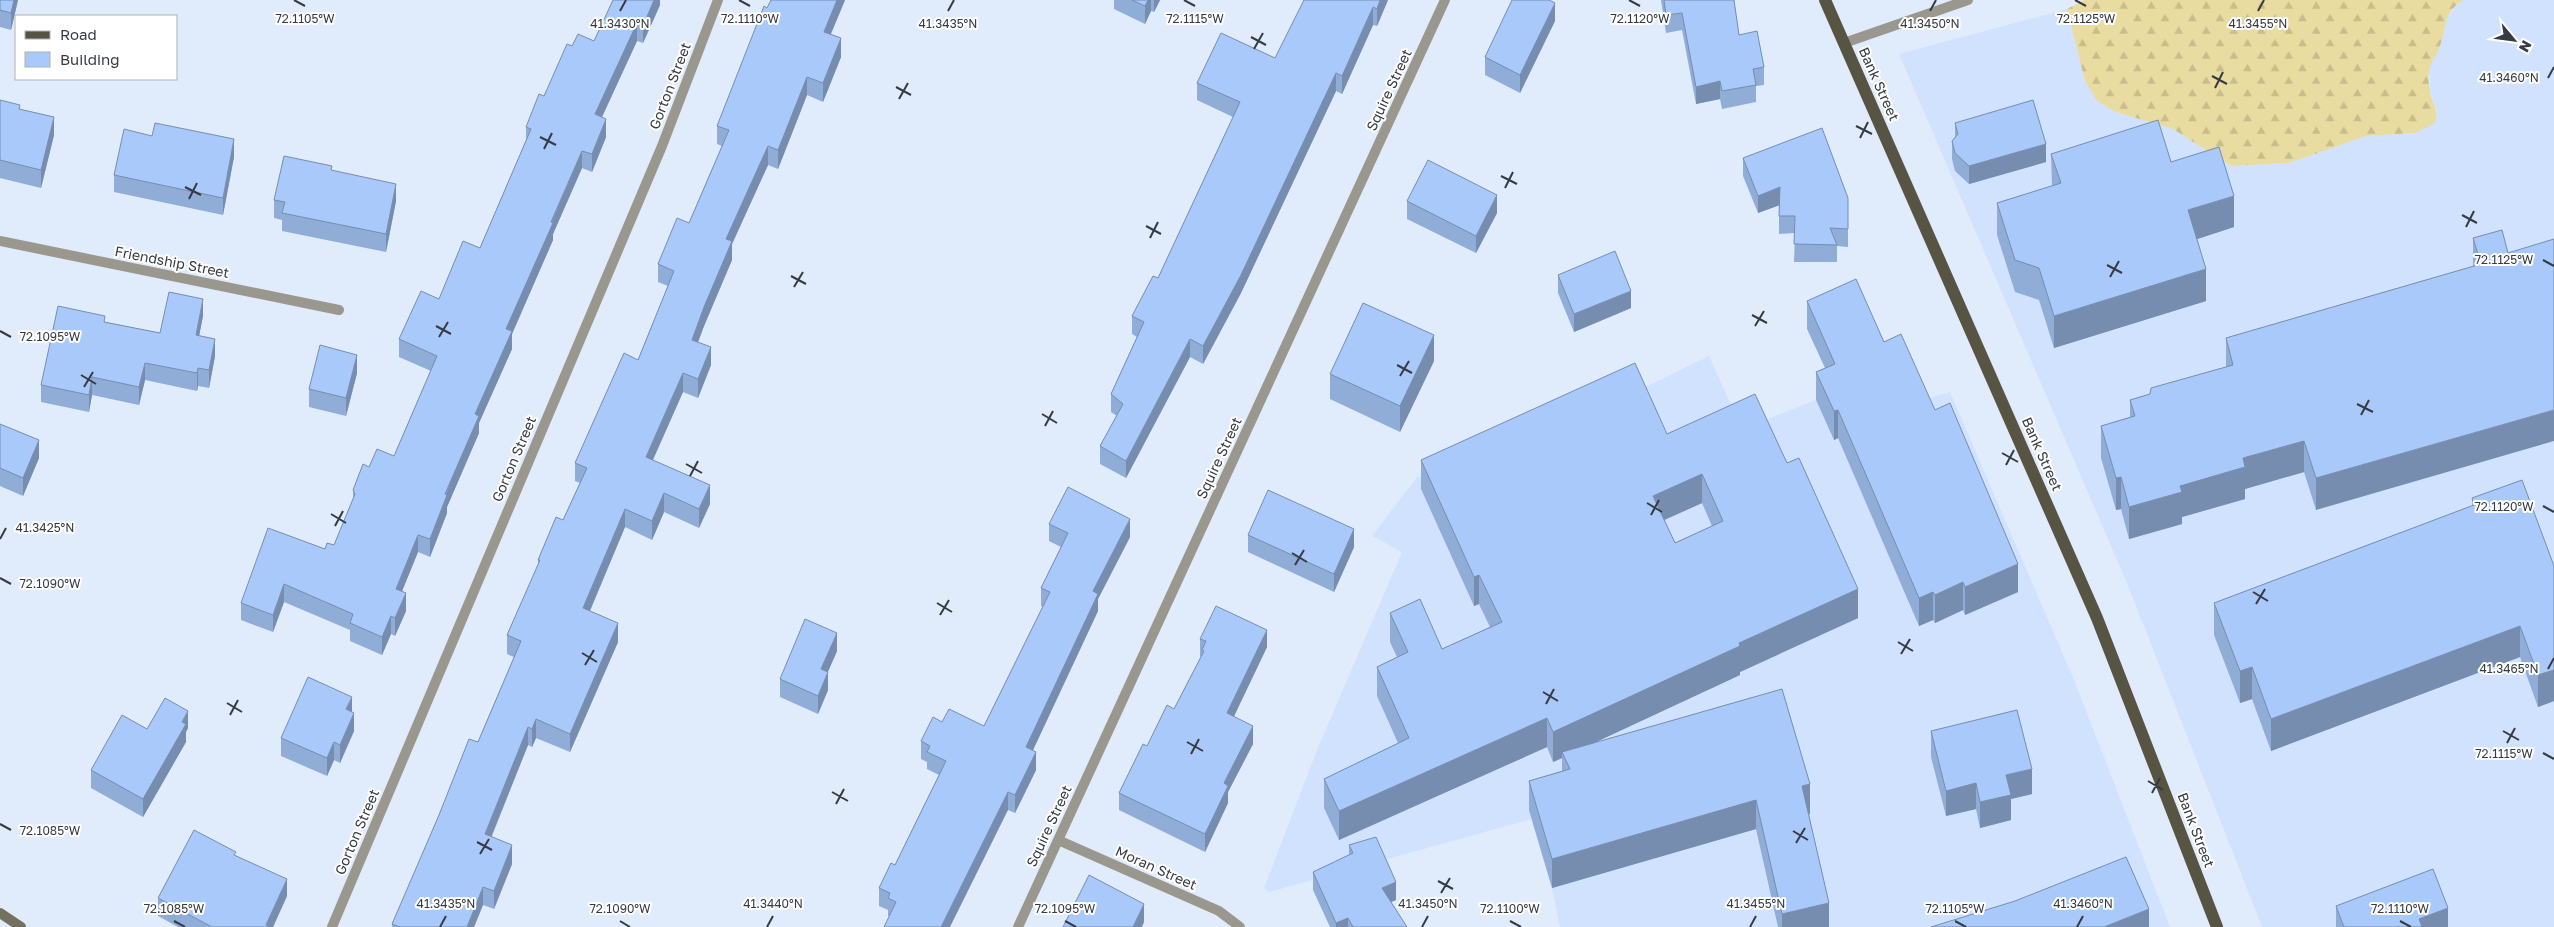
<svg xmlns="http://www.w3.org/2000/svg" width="2554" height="927" viewBox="0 0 2554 927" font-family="'Golos Text',sans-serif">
  <defs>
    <pattern id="forest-firs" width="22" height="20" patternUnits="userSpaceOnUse" patternTransform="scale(1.25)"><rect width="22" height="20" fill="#e9dca1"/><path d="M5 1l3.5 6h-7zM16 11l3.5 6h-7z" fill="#c8be8c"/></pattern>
  </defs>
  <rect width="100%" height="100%" fill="#e0ecfc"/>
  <path fill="#d0e2fd" d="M2464,0H2554V927H2262L2127,583L1899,54L2067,9L2085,81L2116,112L2173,129L2231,166L2289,163L2366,136L2415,133L2437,112L2430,90L2429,66L2440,46L2444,23L2457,4Z
    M1709,356L1742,429L1816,400L1834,439L1919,401L1950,392L2074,680L2170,927H1560L1552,888L1531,819L1269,892L1264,888L1317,750L1402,552L1372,536L1417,477L1445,478L1635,392Z"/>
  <path fill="url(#forest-firs)" d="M2084,0H2464C2443,11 2447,27 2440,46C2433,64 2425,68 2430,90C2432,104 2439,107 2435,123L2415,133L2366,136L2289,163L2231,166L2173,129L2116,112L2097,101L2085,81L2067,9Z"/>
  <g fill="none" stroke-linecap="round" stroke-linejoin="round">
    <path stroke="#9a988e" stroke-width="10" d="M1844,43L1968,0
      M0,241L339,310
      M1058,840L1219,911L1240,927
      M332,927L662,146L718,0
      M1018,927L1445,0"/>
    <path stroke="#737062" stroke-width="10" d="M0,913L21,927"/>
    <path stroke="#585443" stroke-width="12" d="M1825,0L2097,618L2217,927"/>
  </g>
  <path fill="#90add7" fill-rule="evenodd" d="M0,0H18L11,30L0,27Z
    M660,0V5L643,43L637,41L602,117L606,137L592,172L582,168L553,234V240L512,334V349L479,423V433L447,507V513L430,557L418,552L402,591L406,611L395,636L391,634L382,655L350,641V630L284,602L273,632L241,620V603L325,549L334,545L353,500V490L369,467L394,456L431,371L399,357V339L439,299L480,248L526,141V127L572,46L594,41Z
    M771,0H845L831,34L841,57L823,102L807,95L778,169L768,165L732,244V260L704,326L698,342L711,365L698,398L683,392L653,460L710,504L699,528L664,512L652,540L625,527L590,611L618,642L570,752L536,738L532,747L528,745L492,836L512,864L494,909L483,905L474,927H392V924L478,742L514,657L507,654V635L538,565V560L563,520L580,483L575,481V463L638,360L668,286L658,282V264L689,223L722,146L717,144V126Z
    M1114,0H1160L1154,12L1151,11L1145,24L1114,9Z
    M1388,0L1377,26L1373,25L1342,94L1336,91L1241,293L1203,364L1190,357L1126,478L1100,464V446L1117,416L1111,412V394L1137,337L1132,334V316L1158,278L1233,117L1197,100V83L1275,58Z
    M1661,0H1734L1739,35L1764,67V85L1756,86V102L1722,109L1720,99L1696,104L1682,30L1666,33Z
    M1555,21L1520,93L1485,75V57Z
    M0,100L20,110L54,135L41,188L0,178Z
    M1955,123L2046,162L1969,184L1955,171L1952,159V141L1955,137Z
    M2051,154L2171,162L2234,227L2197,239L2206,301L2054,348L2039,300L2015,292L1997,235V203L2052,186Z
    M234,157L223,215L114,192V175Z
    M1743,158L1848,198V247L1837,246V262H1794L1795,233L1779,234V205L1758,213L1743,176Z
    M332,170L396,201L386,252L282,231V220L274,218V200Z
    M1407,201L1497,213L1476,253L1407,219Z
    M2473,238L2508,253L2316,510L2304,472L2245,489V499L2182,517V524L2129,539L2121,509L2116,510L2101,458V426L2130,417V400L2150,394L2226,367V338L2473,267Z
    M1558,275L1631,308L1574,332L1558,293Z
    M1807,301L1884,342L1935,410L2018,592L1965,615L1963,610L1935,623L1933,620L1919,626L1838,438L1834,440L1816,400V372L1825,368L1807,329Z
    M203,316L199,335L215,356L209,388L198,386L197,391L145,380L139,405L92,395L89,412L41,402V385L105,322L160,333Z
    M1434,361L1400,432L1330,399V374Z
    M357,373L346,416L309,407V389Z
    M0,424L39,458L23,496L0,486Z
    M1667,434L1858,618L1740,672V675L1593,743L1810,814H1809L1829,927H1778L1756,829L1552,888L1529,810V781L1562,771V758L1553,762L1547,747L1339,840L1324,808V779L1398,743L1377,696V667L1397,657L1390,642V613L1442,649L1490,627L1479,604L1474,606L1421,489V460ZM1702,503L1712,526L1675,543L1664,520Z
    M2472,498L2554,566V701L2538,707L2520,657L2271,751L2252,699L2240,703L2214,635V603L2472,506Z
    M1049,524L1130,537L1098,599V611L1033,750L1036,770L1015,813L1008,810L889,916H888V910L879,906V888L895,865L939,775L927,769V762L921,759V741L942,722L984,726L1043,607L1041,606V588L1061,547L1049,541Z
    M1248,535L1354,547L1334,592L1248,552Z
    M1200,639L1267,647L1234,716L1253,744L1228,792V803L1205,852L1119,810V793L1174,709L1201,657L1200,656Z
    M837,651L828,672V690L818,714L780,697V679Z
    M352,712L354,731L340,763L334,760L327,776L281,756V738Z
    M188,728L186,732V742L143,817L91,788V770L147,729Z
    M1931,731L2032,794L2011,799V820L1980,828L1976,809L1946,816L1931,757Z
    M1349,845L1396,900L1391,902L1407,927H1330L1313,890V872L1349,855Z
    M236,856L287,896L273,927H178L158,916V898Z
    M2336,906L2448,927H2336Z"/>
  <path fill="#768daf" d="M14,0H18L11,30V13Z
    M654,0H660V5L643,43V26Z
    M837,0H845L824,50V32Z
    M1148,0H1151V11L1145,24V6Z
    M1154,0H1160L1154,12Z
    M1380,0H1388L1377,26V9Z
    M1555,3V21L1520,93V75Z
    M1373,7V25L1342,94V76Z
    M637,23V41L595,132V114Z
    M841,38V57L823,102V83Z
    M1336,73V91L1241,293L1203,364V346Z
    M807,77V95L778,169V150Z
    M1720,81V99L1696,104V87Z
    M54,117V135L41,188V170Z
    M606,119V137L592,172V154Z
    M234,139V157L223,215V198Z
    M2046,144V162L1969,184V166Z
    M768,146V165L732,244V260L704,326L692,358V340L726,239Z
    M582,151V168L553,234V240L512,334V349L479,423V433L447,507V513L430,557V539L506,329Z
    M396,184V201L386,252V234Z
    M1780,187V205L1758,213V196Z
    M1497,195V213L1476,253V236Z
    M2234,196V227L2188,242V210Z
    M2206,269V301L2054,348V316Z
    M1631,291V308L1574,332V314Z
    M203,299V316L196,352V335Z
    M1434,335V361L1400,432V406Z
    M215,339V356L209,388V370Z
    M1190,339V357L1126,478V461Z
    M711,347V365L698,398V379Z
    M357,355V373L346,416V398Z
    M145,363V380L139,405V387Z
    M198,368V386L197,391V373Z
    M683,373V392L646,475V457Z
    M92,377V395L89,412V395Z
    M1838,410V438L1834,440V411Z
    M2554,410V441L2316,510V478Z
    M39,440V458L23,496V478Z
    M2304,441V472L2245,489V499L2182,517V524L2129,539V507L2243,458Z
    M1702,474V503L1653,525V496Z
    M2121,477V509L2116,510V478Z
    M710,485V504L699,528V509Z
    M664,493V512L652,540V521Z
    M625,509V527L583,627V608Z
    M1130,519V537L1098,599V611L1026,765V747L1093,591Z
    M1354,529V547L1334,592V574Z
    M418,535V552L396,606V589Z
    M2018,564V592L1965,615V587Z
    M1479,575V604L1474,606V577Z
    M1963,582V610L1935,623V595Z
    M284,584V602L273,632V615Z
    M1858,589V618L1740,672V675L1564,757L1562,752V758L1553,762V732L1739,643Z
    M1933,592V620L1919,626V598Z
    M406,593V611L395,636V618Z
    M391,616V634L382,655V637Z
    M618,623V642L570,752V734Z
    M2520,626V657L2271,751V719Z
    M1267,630V647L1227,731V713Z
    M837,633V651L821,687V669Z
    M2252,667V699L2240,703V671Z
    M2554,670V701L2538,707V675Z
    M828,672V690L818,714V696Z
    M352,697V714L346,709Z
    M188,711V728L186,732V742L143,817V799Z
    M354,713V731L340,763V745Z
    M1547,718V747L1339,840V811Z
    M536,719V738L532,747V729Z
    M1253,726V744L1228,792V803L1205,852V834L1224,783Z
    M528,727V745L485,852V834Z
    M334,742V760L327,776V758Z
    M1036,752V770L1015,813V795Z
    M2032,769V794L2011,799V820L1980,828V802L2006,775Z
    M1976,783V809L1946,816V791Z
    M1810,784V814L1802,816V786Z
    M1008,792V810L950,927H941Z
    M1756,800V829L1552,888V859Z
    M512,845V864L494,909V891Z
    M287,879V896L273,927H266V925Z
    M1396,882V900L1382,906V888Z
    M483,887V905L474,927H467Z
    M1829,903V927H1782V914Z
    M1144,904V922L1142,927H1133Z
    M2448,908V927H2419V919Z
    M2149,909V927H2104Z
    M1348,918V927H1336V923Z"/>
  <path fill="#a8c9fa" stroke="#768daf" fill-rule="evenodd" d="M0,0H14L11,13L0,10Z
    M613,0H654L643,26L637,23L595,114L606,119L592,154L582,151L551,222L553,223L506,329L512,331L475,414L479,416L445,494L447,495L430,539L418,535L396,589L406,593L395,618L391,616L382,637L350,623L353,614L284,584L273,615L241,603L268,528L325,549L327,543L334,545L355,494L353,490L363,464L369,467L377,449L394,456L437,356L399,339L421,291L439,299L463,241L480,248L531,129L526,127L539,94L544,96L567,44L572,46L578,34L594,41Z
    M771,0H837L824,32L841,38L823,83L807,77L778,150L768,146L726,239L732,241L704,307L692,340L711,347L698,379L683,373L646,457L710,485L699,509L664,493L652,521L625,509L583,608L618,623L570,734L536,719L532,729L528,727L485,834L512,845L494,891L483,887L467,927H400L392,924L439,815L469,739L478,742L521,641L507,635L540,560H538L556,517L563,520L587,468L575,463L624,353L638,360L674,271L658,264L677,218L689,223L729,130L717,126L764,6L767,8Z
    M1132,0H1148L1145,6Z
    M1304,0H1380L1377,9L1373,7L1342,76L1336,73L1241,275L1203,346L1190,339L1126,461L1100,446L1123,404L1111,394L1144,322L1132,316L1153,276L1158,278L1240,102L1197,83L1221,33L1275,58Z
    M1512,0H1549L1555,3L1520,75L1485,57Z
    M1664,0H1734L1739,35L1757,31L1764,67L1753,69L1756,85L1722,91L1720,81L1696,87L1682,13L1666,15Z
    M0,100L20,105L19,109L54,117L41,170L0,160Z
    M2033,100L2046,144L1969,166L1955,153L1952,141L1958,134L1955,123Z
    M2158,120L2171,162L2219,147L2234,196L2188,210L2206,269L2054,316L2039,268L2015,260L1997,203L2061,183L2051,154Z
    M155,123L234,139L223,198L114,175L124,129L152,136Z
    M1822,128L1848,198V229L1830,228L1837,245L1794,244L1795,216H1779L1780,187L1758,196L1743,158Z
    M284,156L332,166L331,170L396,184L386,234L282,213L285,202L274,200Z
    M1428,160L1497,195L1476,236L1407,201Z
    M2502,230L2508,253L2554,239V410L2316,478L2304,441L2243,458L2245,467L2180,486L2182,492L2129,507L2121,477L2116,478L2101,426L2135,416L2130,400L2150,394L2151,388L2233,365L2226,338L2481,264L2473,238Z
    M1615,251L1631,291L1574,314L1558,275Z
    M1856,279L1884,342L1901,334L1935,410L1950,403L2018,564L1965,587L1963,582L1935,595L1933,592L1919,598L1838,410L1834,411L1816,372L1835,364L1807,301Z
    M169,292L203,299L196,335L215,339L209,370L198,368L197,373L145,363L139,387L92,377L89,395L41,385L58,306L105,316L104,322L160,333Z
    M1363,303L1434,335L1400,406L1330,374Z
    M320,345L357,355L346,398L309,389Z
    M1635,363L1667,434L1755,394L1787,463L1799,458L1858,589L1739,643L1740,646L1553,732L1547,718L1339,811L1324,779L1409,738L1377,667L1408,652L1390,613L1420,599L1442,649L1502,622L1479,575L1474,577L1421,460ZM1702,474L1723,521L1675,543L1653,496Z
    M0,424L39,440L23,478L0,468Z
    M2522,480L2554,566V670L2538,675L2520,626L2271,719L2252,667L2240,671L2214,603L2474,505L2472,498Z
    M1068,487L1130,519L1093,591L1098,594L1026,747L1036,752L1015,795L1008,792L941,927H884L896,902L888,898L890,893L879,888L891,863L895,865L946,761L927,752L930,746L921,741L933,717L942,722L949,709L984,726L1050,592L1041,588L1068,533L1049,524Z
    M1268,490L1354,529L1334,574L1248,535Z
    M1216,606L1267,630L1227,713L1253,726L1224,783L1228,786L1205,834L1119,793L1143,744L1147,746L1167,705L1174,709L1204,651L1202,650L1206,641L1200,639Z
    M805,619L837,633L821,669L828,672L818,696L780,679Z
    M308,677L352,697L346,709L354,713L340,745L334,742L327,758L281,738Z
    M1782,689L1810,784L1802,786L1829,903L1782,914L1756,800L1552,859L1529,781L1570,769L1562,752Z
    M165,698L188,711L182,722L186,724L143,799L91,770L122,715L147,729Z
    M2017,710L2032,769L2006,775L2011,795L1980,802L1976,783L1946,791L1931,731Z
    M194,830L236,852L234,855L287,879L266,925L270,927H212L158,898Z
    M1376,837L1396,882L1382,888L1407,927H1353L1348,918L1336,923L1313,872L1353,853L1349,845Z
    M2126,857L2149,909L2104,927H1931L2015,901Z
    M2433,869L2448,908L2419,919L2422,927H2344L2336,906Z
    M1089,875L1144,904L1133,927H1063Z"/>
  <path fill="none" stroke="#363b43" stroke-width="2" d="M294,0L305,6M739,0L750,6M1184,0L1195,6M1629,0L1640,6M2075,0L2086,6M620,11L626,0M948,11L954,0M1930,11L1936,0M2258,11L2264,0M1251,37L1266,45M1254,49L1263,33M2212,76L2227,84M2548,78L2554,67M896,87L911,95M2215,88L2223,72M899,99L908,83M1856,126L1872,134M540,137L556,145M1860,138L1868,122M544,149L552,133M1501,176L1517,184M185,187L201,195M1505,188L1513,172M189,199L197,183M2462,215L2477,223M1146,226L1161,234M2466,227L2474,211M1150,238L1158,222M2543,260L2554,266M2107,265L2122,273M791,276L806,284M2110,277L2119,261M794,287L803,272M1752,315L1767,323M436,326L451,334M1755,326L1764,311M0,331L11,337M439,337L448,322M1397,365L1412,373M81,375L96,384M1400,376L1409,361M84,387L93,372M2357,404L2373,412M1042,414L1057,423M2361,415L2369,400M1045,426L1053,411M2002,453L2018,462M686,464L702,473M2006,465L2014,450M690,476L698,461M1647,503L1662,512M2543,506L2554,512M331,514L346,523M1651,515L1659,500M335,526L343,511M0,539L6,528M1292,553L1307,562M1295,565L1304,550M0,578L11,584M2253,592L2268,601M937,603L952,612M2256,604L2265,589M940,615L949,600M1898,642L1913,651M582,653L597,662M1901,654L1910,639M585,665L594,650M2548,669L2554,658M1543,692L1558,701M227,703L242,712M1546,704L1554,689M230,715L238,700M2503,731L2519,740M1187,742L1203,751M2507,743L2515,728M2543,753L2554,759M1191,754L1199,739M2148,781L2163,790M832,792L848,801M2152,793L2160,778M836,804L844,789M0,824L11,830M1793,831L1808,840M477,842L492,850M1796,843L1805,828M480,854L489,839M1438,881L1453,889M1441,893L1450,878M174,921L185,927M620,921L630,927M1065,921L1076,927M1510,921L1521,927M1955,921L1966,927M2400,921L2411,927M440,927L446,916M767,927L773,916M1422,927L1428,916M1750,927L1756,916M2077,927L2083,916"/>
  <g text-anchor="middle" stroke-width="4" stroke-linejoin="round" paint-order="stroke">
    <g font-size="14" fill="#363b43" stroke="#fff">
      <text transform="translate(1879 84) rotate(66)" y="5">Bank Street</text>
      <text transform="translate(670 86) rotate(-69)" y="5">Gorton Street</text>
      <text transform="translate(1389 90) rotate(-65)" y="5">Squire Street</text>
      <text transform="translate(172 262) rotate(11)" y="5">Friendship Street</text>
      <text transform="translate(2042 454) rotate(66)" y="5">Bank Street</text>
      <text transform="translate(1219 458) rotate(-65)" y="5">Squire Street</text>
      <text transform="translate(514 459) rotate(-67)" y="5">Gorton Street</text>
      <text transform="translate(1049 826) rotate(-65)" y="5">Squire Street</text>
      <text transform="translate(2196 830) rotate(69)" y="5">Bank Street</text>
      <text transform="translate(357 832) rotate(-67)" y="5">Gorton Street</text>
      <text transform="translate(1156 868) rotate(24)" y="5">Moran Street</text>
    </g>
  </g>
  <g font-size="12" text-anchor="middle" fill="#363b43" stroke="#fff" stroke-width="4" stroke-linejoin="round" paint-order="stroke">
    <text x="2086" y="23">72.1125°W</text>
    <text x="305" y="23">72.1105°W</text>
    <text x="750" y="23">72.1110°W</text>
    <text x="1195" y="23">72.1115°W</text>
    <text x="1640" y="23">72.1120°W</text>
    <text x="620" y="28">41.3430°N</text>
    <text x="948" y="28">41.3435°N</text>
    <text x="1930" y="28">41.3450°N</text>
    <text x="2258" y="28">41.3455°N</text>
    <text x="2509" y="82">41.3460°N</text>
    <text x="2504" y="264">72.1125°W</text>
    <text x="50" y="341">72.1095°W</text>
    <text x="2504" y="511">72.1120°W</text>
    <text x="45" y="532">41.3425°N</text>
    <text x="50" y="588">72.1090°W</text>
    <text x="2509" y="673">41.3465°N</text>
    <text x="2504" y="758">72.1115°W</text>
    <text x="50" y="835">72.1085°W</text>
    <text x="446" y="908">41.3435°N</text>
    <text x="773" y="908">41.3440°N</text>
    <text x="1428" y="908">41.3450°N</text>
    <text x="1756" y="908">41.3455°N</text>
    <text x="2083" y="908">41.3460°N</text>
    <text x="174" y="913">72.1085°W</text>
    <text x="620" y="913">72.1090°W</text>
    <text x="1065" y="913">72.1095°W</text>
    <text x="1510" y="913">72.1100°W</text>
    <text x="1955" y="913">72.1105°W</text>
    <text x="2400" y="913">72.1110°W</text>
  </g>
  <rect x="15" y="15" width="162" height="65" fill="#ffffff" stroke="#afb1b4"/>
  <rect x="25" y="31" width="25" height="8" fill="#585443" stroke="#afb1b4"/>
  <text x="60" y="40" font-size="15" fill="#363b43">Road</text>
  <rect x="25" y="52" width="25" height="15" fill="#a8c9fa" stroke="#afb1b4"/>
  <text x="60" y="65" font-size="15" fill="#363b43">Building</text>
  <g transform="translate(2514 40) rotate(119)" stroke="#ffffff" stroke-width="4" paint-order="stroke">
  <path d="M0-4L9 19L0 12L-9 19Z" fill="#363b43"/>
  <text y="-8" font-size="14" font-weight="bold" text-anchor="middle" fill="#363b43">N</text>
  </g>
</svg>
